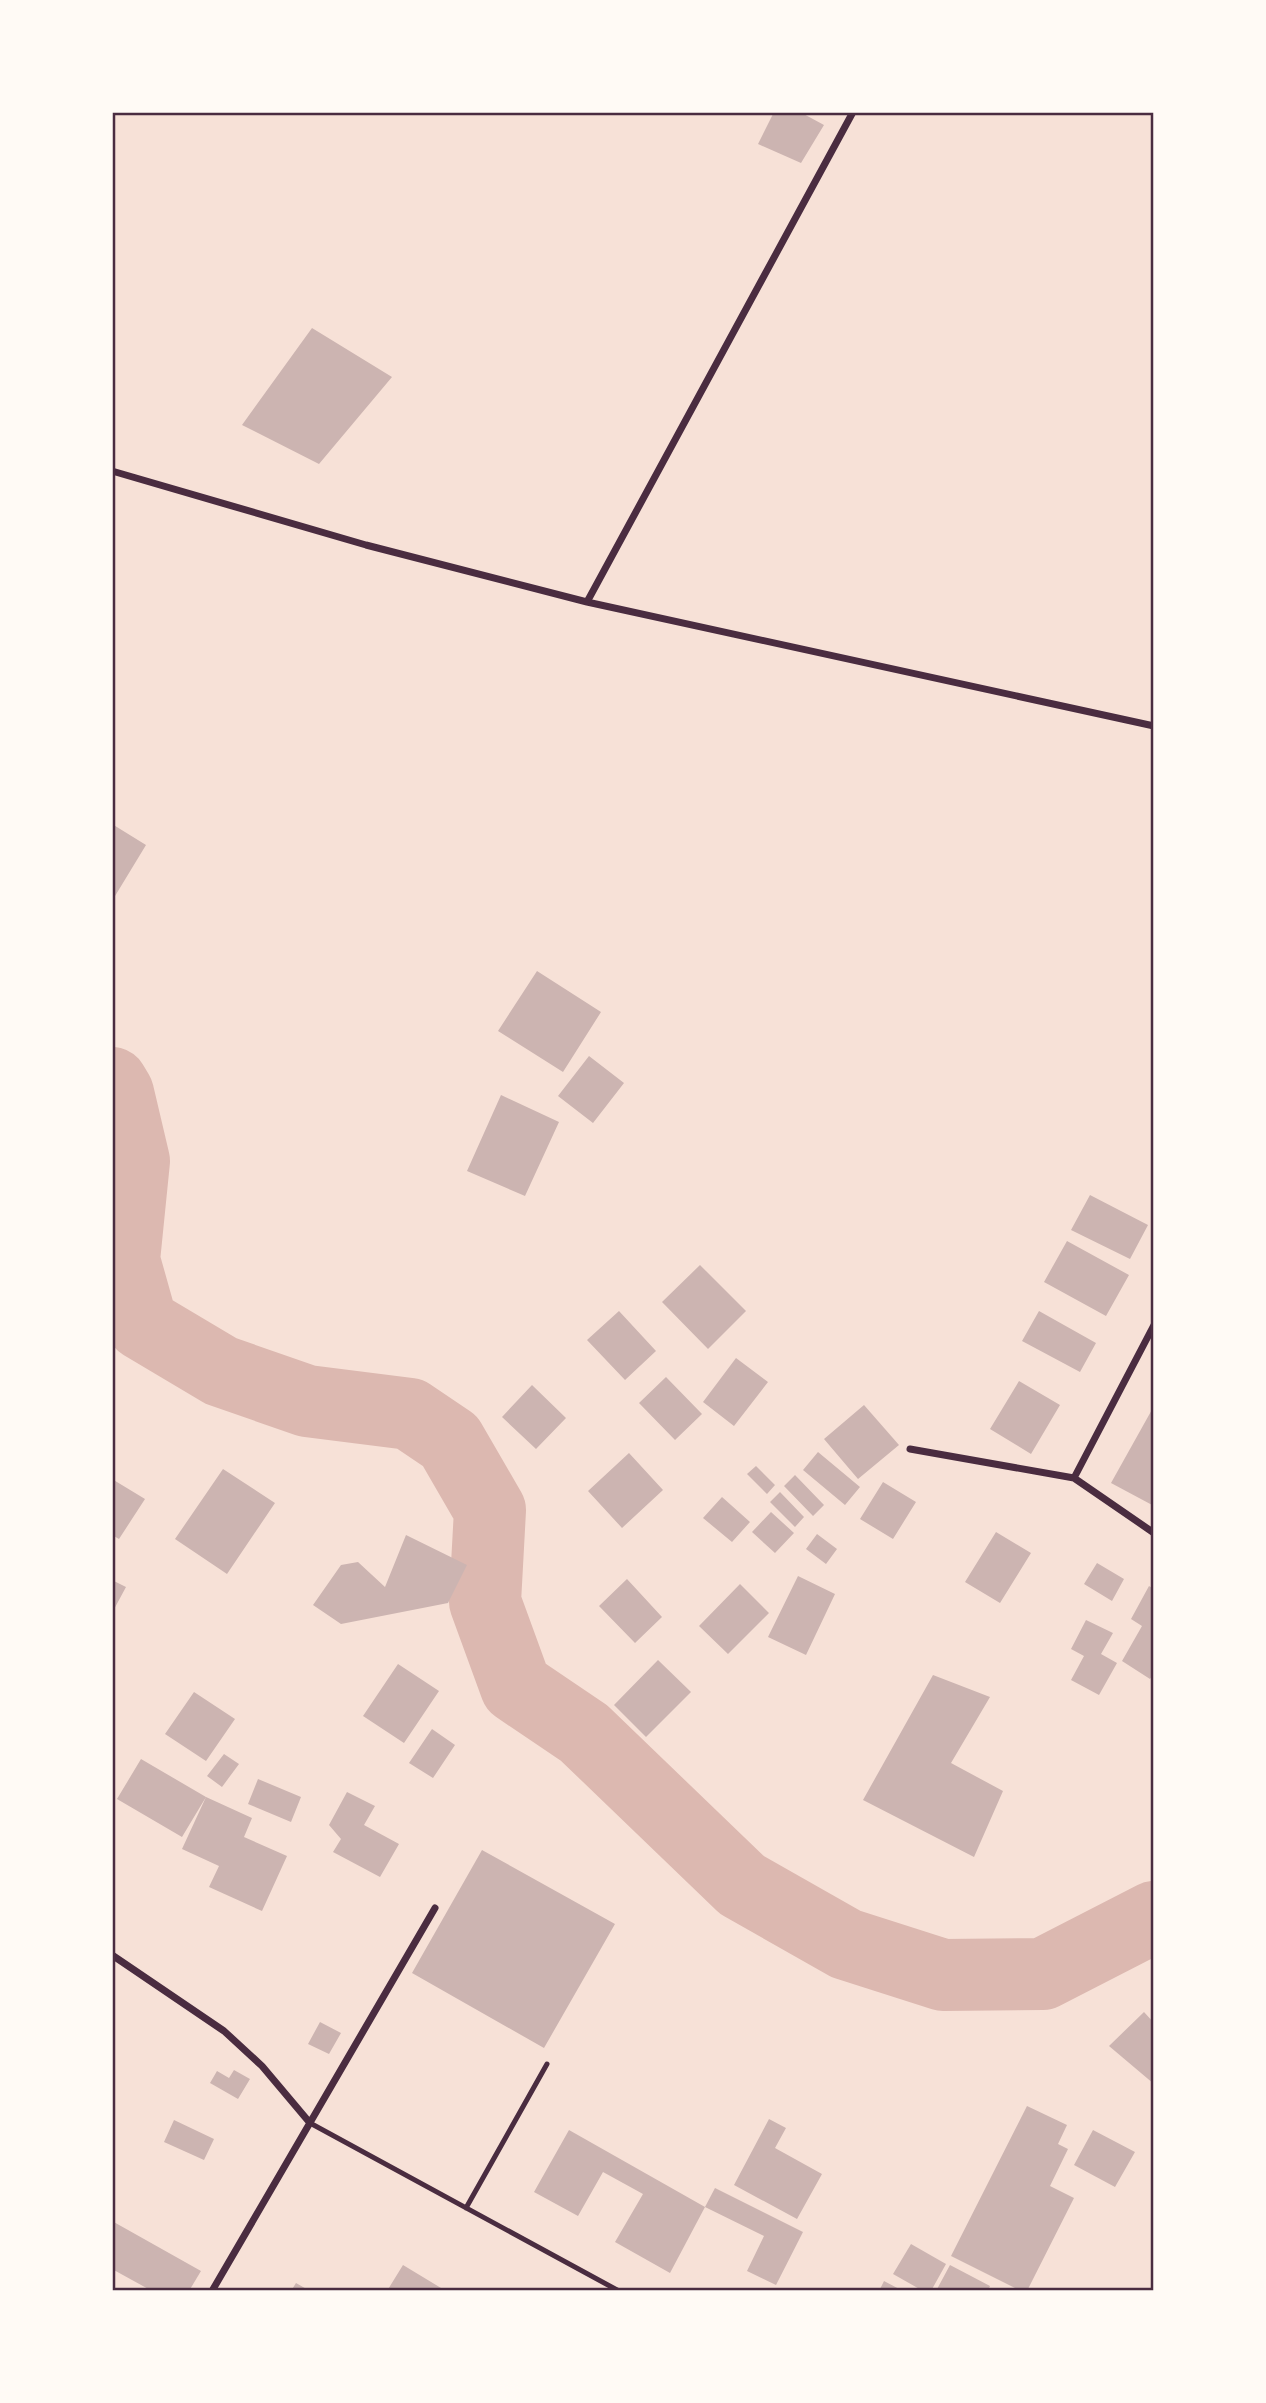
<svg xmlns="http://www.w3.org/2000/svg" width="1266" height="2403" viewBox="0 0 1266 2403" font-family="'Public Sans',sans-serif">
  <rect width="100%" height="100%" fill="#f7e1d7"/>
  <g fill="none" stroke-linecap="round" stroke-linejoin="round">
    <path stroke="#dcb8b0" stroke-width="72" d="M112,1083L118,1093L134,1161L124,1260L142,1324L221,1371L307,1401L410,1414L450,1441L490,1510L485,1602L516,1687L584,1733L742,1885L846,1944L943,1975L1043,1974L1154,1917"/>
  </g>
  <path fill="#ccb4b1" d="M774,112H800L824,125L801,163L758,144Z
    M312,328L392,377L319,464L242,425Z
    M112,824L146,845L112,901Z
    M537,971L601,1012L563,1072L498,1031Z
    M589,1056L624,1083L593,1123L558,1096Z
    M501,1095L559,1122L525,1196L467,1171Z
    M1090,1195L1148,1225L1130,1259L1071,1230Z
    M1067,1241L1129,1275L1106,1316L1044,1282Z
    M700,1265L746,1311L708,1349L662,1302Z
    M619,1311L656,1351L625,1380L587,1340Z
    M1039,1311L1096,1343L1080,1372L1022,1341Z
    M736,1358L768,1382L734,1426L703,1402Z
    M666,1377L702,1414L675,1440L639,1403Z
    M1019,1381L1060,1405L1031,1454L990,1429Z
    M532,1385L566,1418L536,1449L502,1417Z
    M864,1405L899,1445L858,1479L824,1439Z
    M1154,1406V1506L1111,1483Z
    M818,1452L860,1487L845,1505L803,1470Z
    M629,1453L663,1490L622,1528L588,1491Z
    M756,1466L775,1485L767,1494L747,1474Z
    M223,1469L275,1503L227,1574L175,1539Z
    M795,1475L824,1505L813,1516L784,1486Z
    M112,1479L145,1499L119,1539L112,1535Z
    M883,1482L916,1502L893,1539L860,1519Z
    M780,1492L804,1517L795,1527L770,1502Z
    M722,1497L750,1522L732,1542L703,1518Z
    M771,1512L794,1533L775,1553L752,1532Z
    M996,1532L1031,1553L1000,1603L965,1582Z
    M817,1534L837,1549L826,1564L806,1549Z
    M406,1535L467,1565L448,1603L341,1624L313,1605L341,1565L358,1562L385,1587Z
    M1097,1563L1124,1579L1112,1601L1084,1584Z
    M798,1576L835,1594L806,1655L768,1637Z
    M627,1579L662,1617L635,1643L599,1606Z
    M112,1580L126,1587L112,1613Z
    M740,1584L769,1613L728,1654L699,1626Z
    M1149,1586L1154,1589V1673L1150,1679L1122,1661L1142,1626L1131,1619Z
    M1086,1620L1113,1633L1101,1654L1117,1663L1099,1695L1071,1680L1084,1656L1071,1649Z
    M658,1660L691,1692L646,1737L614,1705Z
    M398,1664L439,1691L404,1743L363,1716Z
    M933,1675L990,1697L951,1763L1003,1791L974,1857L863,1800Z
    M194,1692L235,1719L206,1761L165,1734Z
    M432,1729L455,1745L433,1778L409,1763Z
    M224,1754L239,1764L222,1787L207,1776Z
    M141,1759L206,1797L182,1837L117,1799Z
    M258,1779L301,1797L291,1822L248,1804Z
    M347,1792L375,1806L364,1825L399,1844L380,1877L333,1852L341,1839L329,1825Z
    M206,1797L252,1818L244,1837L287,1856L262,1911L209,1887L219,1866L182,1849Z
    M482,1850L615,1924L544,2048L412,1973Z
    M1144,2012L1154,2023V2084L1109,2046Z
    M320,2022L341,2033L329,2054L308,2044Z
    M234,2070L250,2079L238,2099L210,2083L217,2071L229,2078Z
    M1027,2106L1067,2125L1058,2144L1068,2149L1050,2186L1074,2198L1027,2291H1021L951,2256Z
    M769,2119L786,2128L775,2148L822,2174L797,2219L734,2185Z
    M174,2120L214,2139L204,2160L164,2142Z
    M569,2130L705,2207L670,2273L615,2242L643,2194L603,2172L578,2216L534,2192Z
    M1093,2130L1135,2152L1115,2187L1074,2165Z
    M715,2188L803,2232L776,2285L747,2271L764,2236L705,2207Z
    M112,2221L201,2271L189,2291H152L112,2269Z
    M911,2244L946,2264L931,2291H923L893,2274Z
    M403,2265L446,2291H387Z
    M950,2265L990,2286L988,2291H936Z
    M884,2281L903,2291H879Z
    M296,2283L310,2291H291Z"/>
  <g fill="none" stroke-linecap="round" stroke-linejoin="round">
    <path stroke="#4a2c40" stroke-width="5" d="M310,2123L619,2291
      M466,2208L547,2064"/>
    <path stroke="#4a2c40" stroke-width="7" d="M112,471L366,545L587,602L1154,726
      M587,602L853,112
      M910,1449L1074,1478L1154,1533
      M1074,1478L1154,1325
      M112,1955L224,2031L262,2066L310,2123
      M212,2291L435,1908"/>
  </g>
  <rect width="1266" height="2403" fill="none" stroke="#fffaf5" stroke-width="228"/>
  <rect x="114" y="114" width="1038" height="2175" fill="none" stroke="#4a2c40" stroke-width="2.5"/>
</svg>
